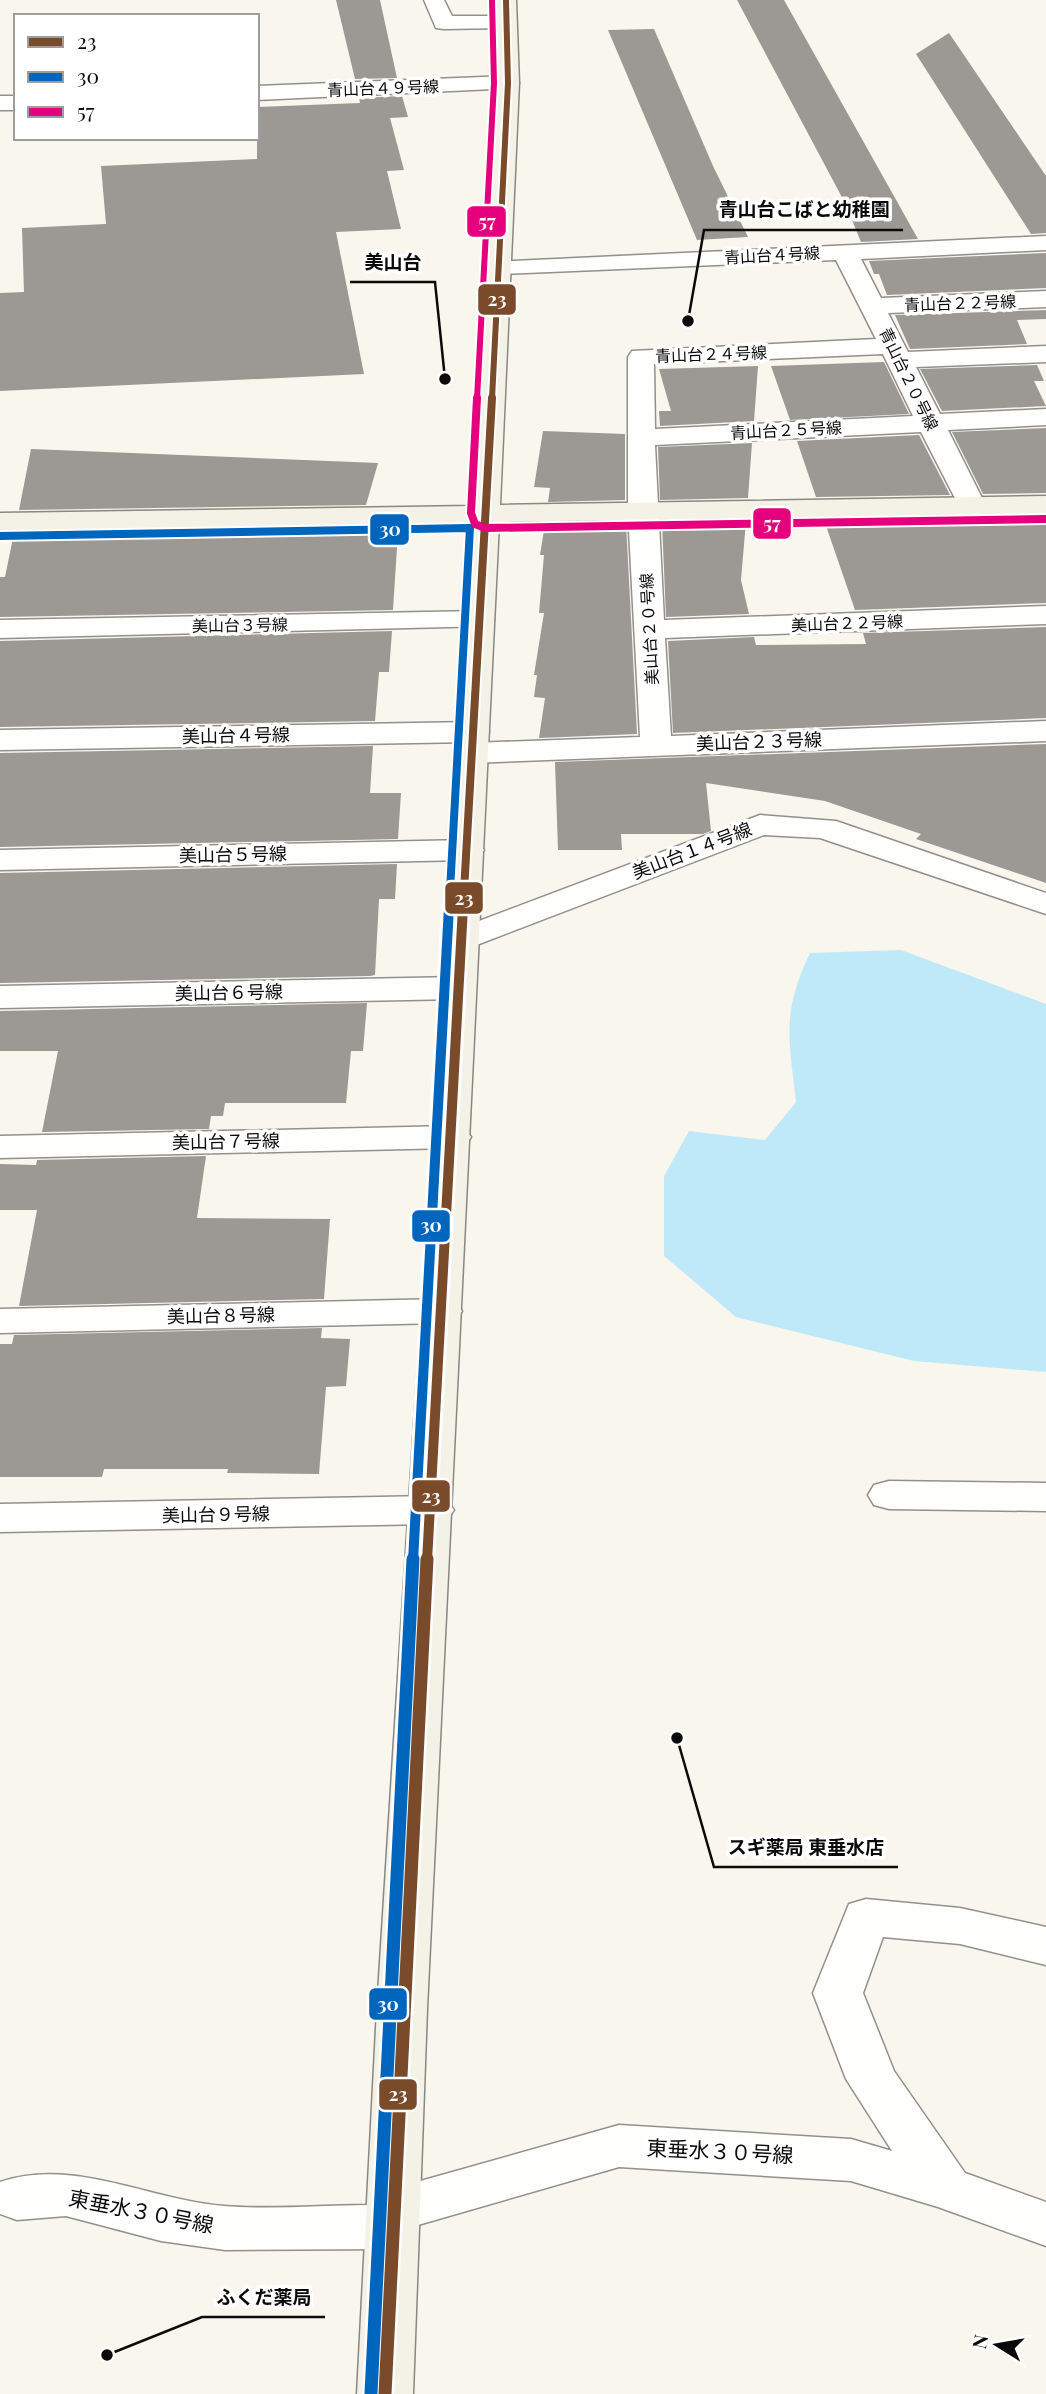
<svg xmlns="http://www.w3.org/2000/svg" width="1046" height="2394" viewBox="0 0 1046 2394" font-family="'Playfair Display','Noto Sans JP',serif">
  <rect width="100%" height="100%" fill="#f9f6ed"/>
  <path fill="#bfe9f8" d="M901,950L1046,1004V1372L914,1361L736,1317L664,1256V1176L689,1131L765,1140L796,1102C789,1038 781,1014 810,953Z"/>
  <path fill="#9c9894" d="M336,0H380L397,78L355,79Z
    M737,0H784L918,239L861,242L845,203Z
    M654,29L713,166L748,237L697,240L608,30Z
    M949,33L1046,176V233L1031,234L916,54Z
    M402,96L408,117L390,118L404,170L387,171L401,229L336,232L364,374L0,391V293L24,292L22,228L106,224L101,166L257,159V107L360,103L359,98Z
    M1046,253V288L887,295L879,274H874L869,261Z
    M1046,310V319L1017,320L1027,344L910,349L895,315Z
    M884,362L909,414L790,420L771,366Z
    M1037,365L1044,381H1034L1046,406L942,411L920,369Z
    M758,366L754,421L660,426L659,411H671L659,369Z
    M1046,428V493L983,494L952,432Z
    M543,431L625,434V500L548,502L550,488L534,487Z
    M919,435L950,495L816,497L797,441Z
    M752,443L748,498L660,500L658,447Z
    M31,449L378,463L366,505L19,510Z
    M1046,517V603L855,610L824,520Z
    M746,521L741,580L749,614L666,617L662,522Z
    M626,523L637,734L539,738L545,698L534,697L537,675H534L544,613H539L544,555H540L545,524Z
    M359,528L357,532H398L393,610L0,617V577H5L14,533Z
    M1046,627V718L673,733L668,641L754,637L756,645L866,644L863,633Z
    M392,631L389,672H379L375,721L0,727V641Z
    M1046,744V883L916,839L921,834L825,801L706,783L711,831L703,834H621L622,850H558L555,762Z
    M373,746L370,793H401L398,839L0,847V753Z
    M397,864L395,899H379L375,975L370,976L0,983V873Z
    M367,1003L363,1051H351L346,1103H225L223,1116H211L209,1129L42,1132L58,1051H0V1011Z
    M206,1156L197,1218L330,1219L324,1299L19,1306L37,1210H0V1164L36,1165L37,1160Z
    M322,1328L321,1338L350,1339L346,1386L326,1387L319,1474L227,1473L228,1469H104L102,1477H0V1344H12L14,1335Z"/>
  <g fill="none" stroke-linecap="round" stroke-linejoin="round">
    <g stroke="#92908c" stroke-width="3">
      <path id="street" d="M424,0H444L452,16H504L515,22L504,28L444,29L436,28Z
        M508,76L519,83L516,88L257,100V86Z
        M0,96H16V110H0Z
        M1046,236V250L861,259L881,298L1046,291V307L888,313L908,352L1046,346V362L916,367L940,414L1046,409V425L948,430L986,506L982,512L972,515L962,512L921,432L655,445L664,620L1046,606V624L665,638L671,736L1046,721V741L471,763L460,760L455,753L460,746L471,743L640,737L628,512V357L632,351L876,339L836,260L499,274L490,272L487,267L490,262ZM883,354L913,416L655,429L654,364Z
        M479,611L490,614L494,620L490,626L0,638V620Z
        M473,722L484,725L489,732L484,739L473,742L0,750V730Z
        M760,815L836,821L1046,893V914L820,838L764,835L474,946L462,949L450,946L445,939L450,932Z
        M467,840L479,843L484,850L479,857L467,860L0,870V850Z
        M458,977L471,980L476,988L471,996L458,999L0,1008V986Z
        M452,1126L465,1129L471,1137L465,1145L452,1148L0,1158V1136Z
        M442,1299L456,1302L462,1311L456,1320L442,1323L0,1333V1309Z
        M889,1481L1046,1483V1511L889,1509L874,1505L868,1495L874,1485Z
        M432,1496L447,1500L454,1510L447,1520L432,1524L0,1532V1504Z
        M866,1899L960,1908L1046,1927V1965L960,1944L883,1937L863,1993L894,2071L965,2173L1046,2202V2246L938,2207L851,2181L619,2167L418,2225L411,2243L392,2249L225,2250L161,2241L66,2216L17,2220L0,2214V2182C74,2157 149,2200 224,2206C272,2210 321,2205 368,2205L373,2196L392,2189L619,2125L851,2139L892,2151L846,2079L813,1993L849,1904Z"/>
    </g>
    <g stroke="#888783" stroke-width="3">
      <path id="secondary" d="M496,0H516L519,83L500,505L1046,496V514L499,522L427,2009L413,2394H357L377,2009L471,523L0,531V513L472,506L497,83Z"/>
    </g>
    <use href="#street" fill="#fefefc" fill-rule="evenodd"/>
    <use href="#secondary" fill="#f4f1e7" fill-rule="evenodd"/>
    <g stroke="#fff" stroke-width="10">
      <path id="bus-1-far3" d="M492,399L508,83L506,0"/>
    </g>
    <g stroke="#fff" stroke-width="12">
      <path id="bus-1-far2" d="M463,909L492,398"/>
    </g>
    <g stroke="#fff" stroke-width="16">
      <path id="bus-1-far1" d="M427,1561L463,907"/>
    </g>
    <g stroke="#fff" stroke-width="18">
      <path id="bus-1" d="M385,2394L427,1559"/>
    </g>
    <g stroke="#fff" stroke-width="12">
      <path id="bus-2-far2" d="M0,536L470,528L449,909"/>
    </g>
    <g stroke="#fff" stroke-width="16">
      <path id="bus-2-far1" d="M413,1561L449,907"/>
    </g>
    <g stroke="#fff" stroke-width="18">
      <path id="bus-2" d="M371,2393L413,1559"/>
    </g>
    <g stroke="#fff" stroke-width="10">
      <path id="bus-3-far1" d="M477,399L494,83L492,0"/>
    </g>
    <g stroke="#fff" stroke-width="12">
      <path id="bus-3" d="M477,398L471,513L475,524L485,528L1046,519"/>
    </g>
    <use href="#bus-1-far3" stroke="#7a4b2a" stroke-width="6"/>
    <use href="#bus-1-far2" stroke="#7a4b2a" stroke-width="8"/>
    <use href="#bus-1-far1" stroke="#7a4b2a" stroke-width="10"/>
    <use href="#bus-1" stroke="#7a4b2a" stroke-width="13"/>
    <use href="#bus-2-far2" stroke="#0065bd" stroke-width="8"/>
    <use href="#bus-2-far1" stroke="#0065bd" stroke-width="10"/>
    <use href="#bus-2" stroke="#0065bd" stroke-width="13"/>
    <use href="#bus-3-far1" stroke="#e5007d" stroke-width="6"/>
    <use href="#bus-3" stroke="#e5007d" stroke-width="8"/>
  </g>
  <g text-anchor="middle" stroke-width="7" stroke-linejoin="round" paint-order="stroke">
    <g font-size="16" fill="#0a0a0a" stroke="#fff">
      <text transform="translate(383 88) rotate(-2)" y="6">青山台４９号線</text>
      <text transform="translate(772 255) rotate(-3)" y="6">青山台４号線</text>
      <text transform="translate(960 303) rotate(-2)" y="6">青山台２２号線</text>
      <text transform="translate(711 354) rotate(-2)" y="6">青山台２４号線</text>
      <text transform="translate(909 379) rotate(64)" y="6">青山台２０号線</text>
      <text transform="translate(786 430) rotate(-3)" y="6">青山台２５号線</text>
      <text transform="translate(847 623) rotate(-2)" y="6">美山台２２号線</text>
      <text transform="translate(240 625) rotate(-1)" y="6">美山台３号線</text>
      <text transform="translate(649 629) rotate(-93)" y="6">美山台２０号線</text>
    </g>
    <g font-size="18" fill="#0a0a0a" stroke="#fff">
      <text transform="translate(236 736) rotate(-1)" y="6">美山台４号線</text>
      <text transform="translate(759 742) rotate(-2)" y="6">美山台２３号線</text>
      <text transform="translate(692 851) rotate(-21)" y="6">美山台１４号線</text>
      <text transform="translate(233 855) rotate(-1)" y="6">美山台５号線</text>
      <text transform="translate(229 993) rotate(-1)" y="6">美山台６号線</text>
      <text transform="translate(226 1142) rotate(-1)" y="6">美山台７号線</text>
      <text transform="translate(221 1316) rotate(-1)" y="6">美山台８号線</text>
      <text transform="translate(216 1515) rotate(-1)" y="6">美山台９号線</text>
    </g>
    <g font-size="21" fill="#0a0a0a" stroke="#fff">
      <text transform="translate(720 2152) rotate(3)" y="7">東垂水３０号線</text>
      <text transform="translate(141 2212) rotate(11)" y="7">東垂水３０号線</text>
    </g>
  </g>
  <path fill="none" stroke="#0a0a0a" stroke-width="2.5" d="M688 321L704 230H903M445 379L435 282H350M677 1738L714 1867H898M107 2355L202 2317H325"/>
  <g fill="#0a0a0a" stroke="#fff" stroke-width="2.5">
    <circle cx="688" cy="321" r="7"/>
    <circle cx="445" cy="379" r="7"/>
    <circle cx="677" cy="1738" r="7"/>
    <circle cx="107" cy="2355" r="7"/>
  </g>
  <g font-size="19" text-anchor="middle" font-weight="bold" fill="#0a0a0a" stroke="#fff" stroke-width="7" stroke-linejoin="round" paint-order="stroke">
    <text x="804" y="216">青山台こばと幼稚園</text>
    <text x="393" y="269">美山台</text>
    <text x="806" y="1854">スギ薬局 東垂水店</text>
    <text x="264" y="2304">ふくだ薬局</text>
  </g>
  <g stroke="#fff" stroke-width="2.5">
    <rect x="466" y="205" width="41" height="33" rx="7" fill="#e5007d"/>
    <rect x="477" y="283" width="40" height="33" rx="7" fill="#7a4b2a"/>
    <rect x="752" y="507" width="40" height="33" rx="7" fill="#e5007d"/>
    <rect x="369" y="513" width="41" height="33" rx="7" fill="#0065bd"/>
    <rect x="444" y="881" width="40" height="34" rx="7" fill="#7a4b2a"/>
    <rect x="411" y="1209" width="40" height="34" rx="7" fill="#0065bd"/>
    <rect x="411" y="1479" width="40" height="34" rx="7" fill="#7a4b2a"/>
    <rect x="368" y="1987" width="40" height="34" rx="7" fill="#0065bd"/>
    <rect x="378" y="2078" width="40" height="33" rx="7" fill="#7a4b2a"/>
  </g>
  <g font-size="19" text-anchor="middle" font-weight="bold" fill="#fff">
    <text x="487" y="228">57</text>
    <text x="497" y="306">23</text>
    <text x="772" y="530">57</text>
    <text x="390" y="536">30</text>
    <text x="464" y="905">23</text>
    <text x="431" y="1232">30</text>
    <text x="431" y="1503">23</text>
    <text x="388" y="2011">30</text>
    <text x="398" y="2101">23</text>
  </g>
  <rect x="14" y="14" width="245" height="126" fill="#ffffff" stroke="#9d9d9d" stroke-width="2"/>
  <rect x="28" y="37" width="35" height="10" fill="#7a4b2a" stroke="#9d9d9d" stroke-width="2"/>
  <text x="77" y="49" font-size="21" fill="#0a0a0a">23</text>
  <rect x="28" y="72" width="35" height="10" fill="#0065bd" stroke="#9d9d9d" stroke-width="2"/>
  <text x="77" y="84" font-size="21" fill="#0a0a0a">30</text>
  <rect x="28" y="107" width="35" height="10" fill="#e5007d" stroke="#9d9d9d" stroke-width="2"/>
  <text x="77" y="119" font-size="21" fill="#0a0a0a">57</text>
  <g transform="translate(997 2345) rotate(281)" stroke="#ffffff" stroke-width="5" paint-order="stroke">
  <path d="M0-5L12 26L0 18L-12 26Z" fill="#0a0a0a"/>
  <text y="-10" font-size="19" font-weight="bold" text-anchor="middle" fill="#0a0a0a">N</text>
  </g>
</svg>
